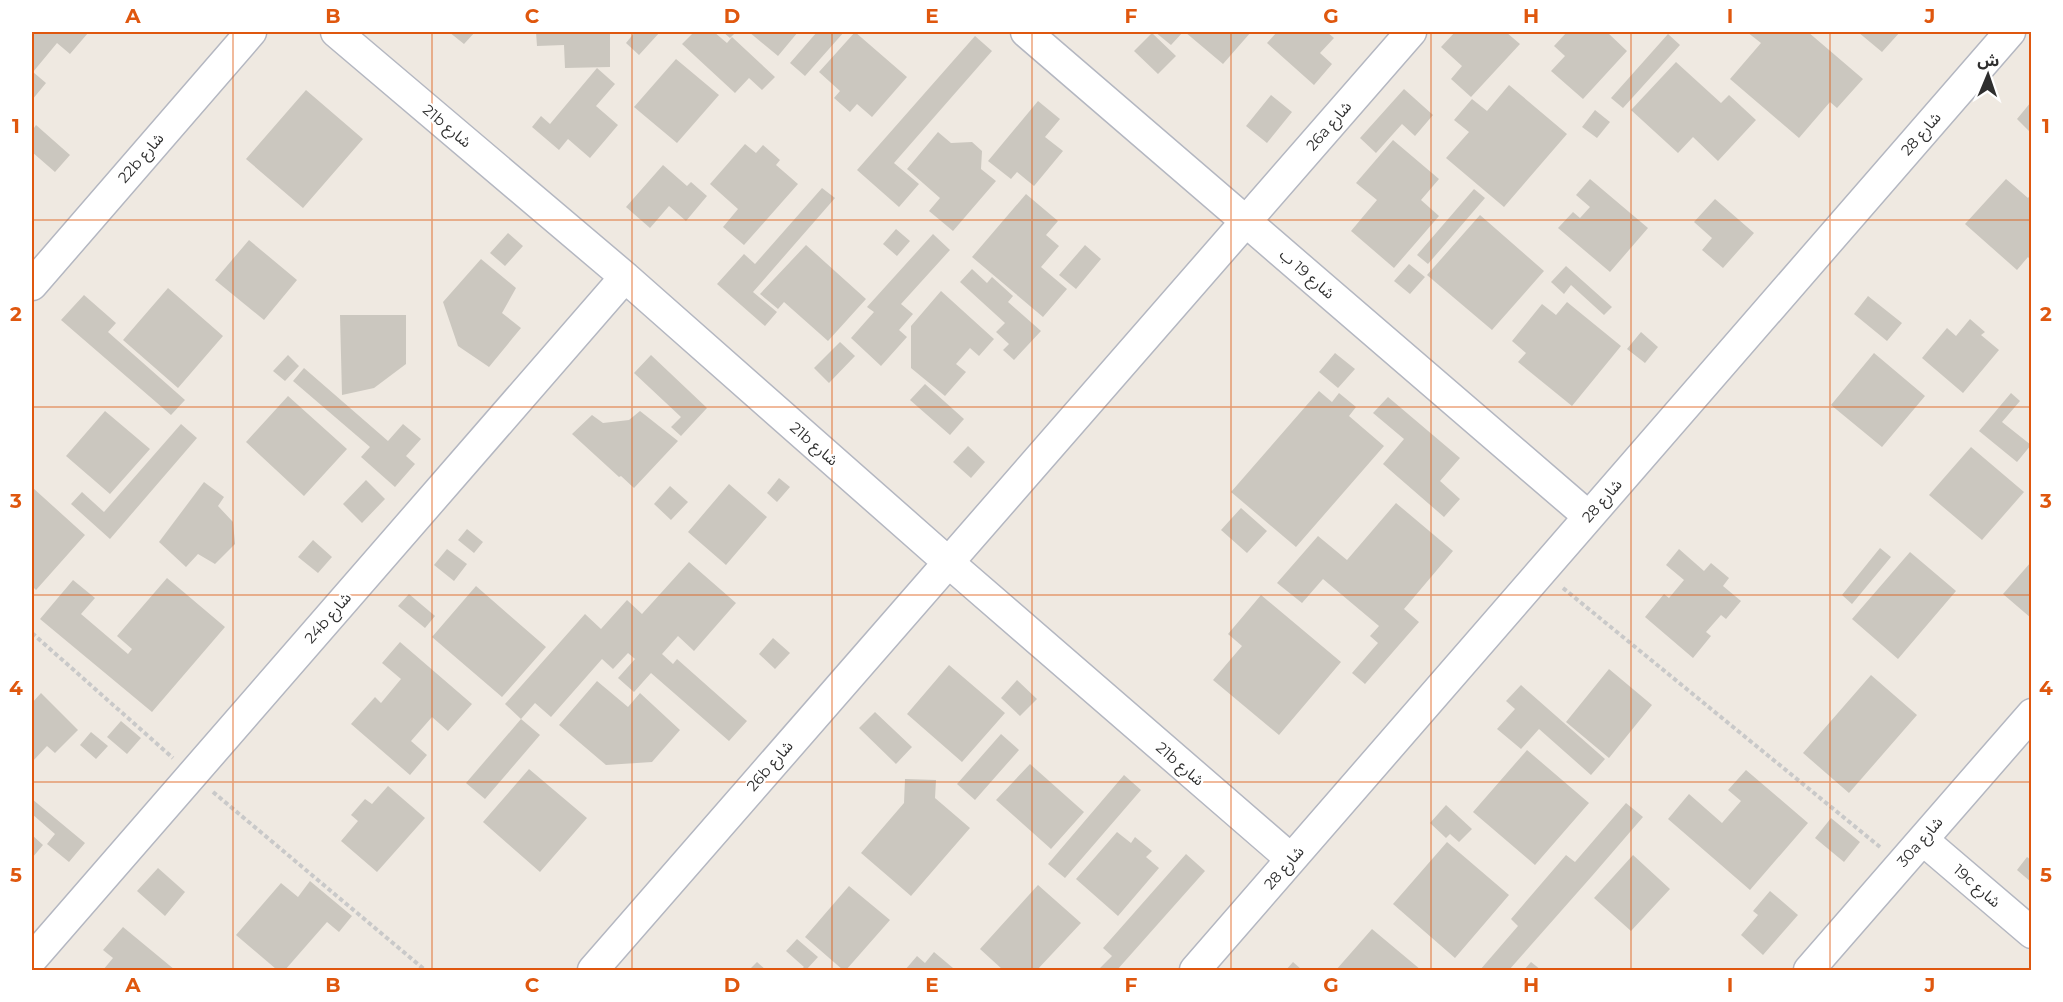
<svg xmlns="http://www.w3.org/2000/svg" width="2063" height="1002" viewBox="0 0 2063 1002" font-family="Montserrat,'Noto Sans Arabic',sans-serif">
  <rect width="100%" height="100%" fill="#efe9e1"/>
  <path fill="#cbc7bf" d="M32,32H86L88,33L70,54L57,43L33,72L46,83L32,100Z
    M449,32H475L464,44Z
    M536,32H610V67L565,68L564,45L537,46Z
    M635,32H660L639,55L626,43Z
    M694,32H714L727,43L732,37L775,77L762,90L749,78L735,93L682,44Z
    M723,32H736L730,38Z
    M749,32H798L778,56Z
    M817,32H844L805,76L790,63Z
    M855,32L907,77L872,117L857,104L850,112L834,98L840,91L819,72Z
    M1155,32H1183L1171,45Z
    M1185,32H1251L1223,64Z
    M1277,32H1327L1334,38L1320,53L1332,64L1314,85L1267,43Z
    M1455,32H1506L1520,44L1471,97L1451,79L1462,66L1441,47Z
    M1567,32H1610L1608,33L1627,51L1583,99L1551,71L1565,56L1554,46Z
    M1747,32H1808L1863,79L1837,108L1830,102L1799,138L1730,79L1761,43Z
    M1858,32H1900L1882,52Z
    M1152,33L1176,56L1158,74L1134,51Z
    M1668,34L1680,45L1623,108L1611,98Z
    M975,36L992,51L894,163L919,184L899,207L857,170Z
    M676,59L719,95L677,143L634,107Z
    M1676,62L1721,103L1729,95L1756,120L1718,161L1693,137L1678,153L1631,110Z
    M597,68L615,84L596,106L618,125L590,158L568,139L559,150L532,127L541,116L550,124Z
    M1509,85L1567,134L1504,207L1446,158L1469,132L1454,120L1472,99L1487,111Z
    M1404,89L1433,115L1415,136L1402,124L1376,153L1360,138Z
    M306,90L363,139L303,208L246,159Z
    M1271,95L1292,112L1267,143L1246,126Z
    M1038,101L1060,119L1045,137L1063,151L1034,186L1017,172L1011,179L988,161Z
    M2031,102V133L2017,119Z
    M1595,110L1610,122L1597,138L1582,127Z
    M36,125L70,155L55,172L32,152V131Z
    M938,132L951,143L972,142L982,151L981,169L996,181L953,231L929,211L940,198L907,169Z
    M1393,140L1439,179L1421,200L1439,216L1394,268L1351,231L1377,200L1356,183Z
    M745,144L756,153L763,145L780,160L776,165L798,184L744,245L723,227L738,209L710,184Z
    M663,165L687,186L691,182L707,196L686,221L669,206L650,228L626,207Z
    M1590,179L1648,228L1610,272L1558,228L1573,212L1580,218L1590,207L1576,195Z
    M2006,179L2028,198L2031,194V261L2028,257L2017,270L1965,224Z
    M822,188L835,198L753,292L777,312L765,326L717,284L744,254L755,264Z
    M1474,189L1485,198L1428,264L1417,255Z
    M1026,194L1058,221L1046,235L1059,246L1041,267L1067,289L1043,317L972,257Z
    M1715,199L1754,233L1723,268L1702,250L1712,238L1694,222Z
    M1480,215L1544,271L1492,330L1427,275Z
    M896,229L910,241L897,256L883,244Z
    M508,233L523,246L505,266L490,253Z
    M933,234L950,250L901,304L913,314L899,330L907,337L881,366L851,338L874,312L867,307Z
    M249,240L297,280L264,320L215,280Z
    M806,245L866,299L828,341L784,302L778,309L760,294Z
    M1085,245L1101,259L1076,289L1059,275Z
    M481,259L516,288L502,313L521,328L489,367L458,346L443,302Z
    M1409,264L1425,277L1410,294L1394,281Z
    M1566,266L1612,307L1604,315L1571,285L1564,294L1551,282Z
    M972,269L987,283L992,277L1013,296L1008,302L1041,331L1014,360L1003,350L1009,344L996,332L1005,323L960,282Z
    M168,288L223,336L178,388L123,340Z
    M941,291L994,339L979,356L970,348L956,364L966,372L945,396L911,368V326Z
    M84,295L116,323L108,332L185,400L171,415L61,320Z
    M1868,296L1902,323L1887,341L1854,314Z
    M1567,302L1621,346L1572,406L1518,362L1526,353L1512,341L1542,304L1556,315Z
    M340,315H406V364L374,388L342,395Z
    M1970,319L1985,332L1981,335L1999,350L1963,393L1922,358L1947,328L1956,336Z
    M1641,332L1658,347L1645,363L1627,349Z
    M840,342L855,356L829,383L814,368Z
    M1335,353L1355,369L1338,388L1319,372Z
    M1874,353L1925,396L1882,447L1831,405Z
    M288,355L299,366L285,381L273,371Z
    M651,355L707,408L681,436L671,427L681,417L634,373Z
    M304,368L388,441L403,424L421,439L406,456L415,464L395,487L361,457L370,447L293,381Z
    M925,384L964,419L950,435L910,400Z
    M1319,391L1332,402L1339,393L1356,407L1349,416L1384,446L1296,547L1231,492Z
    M2011,393L2020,401L2002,422L2031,445L2017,462L1979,431Z
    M288,396L347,449L304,496L246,442Z
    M1388,397L1460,458L1440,481L1460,499L1444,517L1383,464L1404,439L1373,413Z
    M105,411L150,449L110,494L66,456Z
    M640,411L678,441L634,488L621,476L619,477L572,434L592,415L603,423L629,420Z
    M181,424L197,438L110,539L71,504L82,492L104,512Z
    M968,446L985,462L971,478L953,462Z
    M1971,447L2024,492L1982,540L1929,495Z
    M779,478L790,487L777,502L767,493Z
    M366,480L385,499L362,523L343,504Z
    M204,482L224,497L218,506L233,522L235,544L215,564L198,554L186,567L159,542Z
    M729,484L767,517L726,565L688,532Z
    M670,486L688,502L671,520L654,504Z
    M33,488L85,535L36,590L32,586V490Z
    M1396,503L1453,551L1404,609L1419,622L1365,684L1352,673L1378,643L1370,636L1379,626L1323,579L1302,603L1277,583L1318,536L1347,560Z
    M1241,508L1267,531L1247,553L1221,530Z
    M467,529L483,542L474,553L458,540Z
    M313,540L332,557L318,573L298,557Z
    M1880,548L1891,557L1852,604L1842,595Z
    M447,549L467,564L454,581L434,565Z
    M1679,549L1704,571L1711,563L1729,578L1723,586L1741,601L1726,619L1721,615L1706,632L1711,636L1693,658L1645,617L1664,594L1669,598L1684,580L1666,565Z
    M1910,552L1956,591L1898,659L1852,619Z
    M689,562L736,603L694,651L678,636L662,654L673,664L677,659L747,721L729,741L651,673L634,692L618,678L635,659L628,653L613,669L602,659L551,717L535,703L521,719L540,735L485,799L466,783L521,719L505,704L585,614L601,629L627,600L642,614Z
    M2031,562V618L2003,594Z
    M167,578L225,627L152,712L40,619L73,580L95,598L81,614L128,654L132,649L117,636Z
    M476,586L546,647L502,697L432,637Z
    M409,594L435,616L425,628L398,606Z
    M1261,595L1341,662L1279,735L1213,680L1242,646L1228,634Z
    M773,638L790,653L775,669L759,654Z
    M400,642L472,704L448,731L432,717L411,741L427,755L410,775L351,724L375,697L381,703L401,679L382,663Z
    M949,665L1005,713L962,762L907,714Z
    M1609,669L1652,705L1609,758L1566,722Z
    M1871,675L1917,715L1849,793L1803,753Z
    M1017,680L1037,699L1020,716L1001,698Z
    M597,681L628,707L640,693L680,730L652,762L606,765L559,725Z
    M1521,685L1605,759L1591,775L1539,729L1521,749L1497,729L1515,709L1506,701Z
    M41,693L78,730L55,753L47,746L32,762V703Z
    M875,712L912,747L896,764L859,728Z
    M121,721L141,738L127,754L107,737Z
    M91,732L108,746L96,759L80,745Z
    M1001,734L1019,750L975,800L957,784Z
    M1527,750L1589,803L1535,865L1473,812Z
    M1030,764L1084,812L1051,849L996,800Z
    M529,769L587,818L540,872L483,822Z
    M1746,770L1808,823L1750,890L1668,819L1689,794L1722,823L1741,801L1728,790Z
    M1124,775L1141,790L1065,878L1048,864Z
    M905,779L936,780L935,798L970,828L911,896L861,853L904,803Z
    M388,786L425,818L377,872L341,841L358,821L351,815L365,799L372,804Z
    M32,799L85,843L69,862L47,844L55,834L32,814Z
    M1626,803L1643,817L1592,876L1509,970H1480L1518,926L1511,919L1566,855L1575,862Z
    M1446,805L1472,829L1459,842L1450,834L1446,838L1430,823Z
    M1831,818L1860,842L1844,862L1815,838Z
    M1117,832L1131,843L1135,837L1152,851L1146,857L1159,868L1118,916L1076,879Z
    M32,835L43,845L32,858Z
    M1447,842L1509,895L1455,958L1393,904Z
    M1186,854L1205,871L1117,970H1098L1112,956L1103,948Z
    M1633,855L1670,889L1631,931L1594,898Z
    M2027,857L2031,860V882L2017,870Z
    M158,868L185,892L165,916L137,891Z
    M310,881L352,916L339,932L327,922L285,970H274L276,969L236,935L281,883L298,897Z
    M1038,885L1081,923L1037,970H1003L980,949Z
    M849,886L890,920L846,970H843L805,937Z
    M1770,891L1798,915L1763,955L1741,935L1758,915L1753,911Z
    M123,927L175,970H103L113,958L103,950Z
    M1372,929L1421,970H1336Z
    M797,939L818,957L807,969L808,970H800L804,967L786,951Z
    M934,952L953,968L951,970H905L917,956L925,963Z
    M757,962L766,970H749Z
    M1293,962L1302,970H1286Z
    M1531,962L1541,970H1524Z"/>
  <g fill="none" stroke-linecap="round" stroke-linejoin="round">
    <g stroke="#b4b7c1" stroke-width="33">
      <path id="minor" d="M336,32L625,277L948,562L1291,859
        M1026,32L1588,516
        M32,285L251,32
        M1923,840L2032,933
        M32,959L625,277
        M593,970L1411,32
        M1195,970L2010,32
        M1809,970L2032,714"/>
    </g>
    <path stroke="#c9c9c9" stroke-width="4" stroke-dasharray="4.5 3" stroke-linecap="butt" d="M1563,588L1880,847
      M32,633L173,758
      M213,792L425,970"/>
    <use href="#minor" stroke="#fff" stroke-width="30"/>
  </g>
  <path fill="none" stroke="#df570e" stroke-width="1.5" stroke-opacity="0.55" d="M233,32V970M432,32V970M632,32V970M832,32V970M1032,32V970M1231,32V970M1431,32V970M1631,32V970M1830,32V970M32,220H2032M32,407H2032M32,595H2032M32,782H2032"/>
  <g text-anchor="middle" stroke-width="4.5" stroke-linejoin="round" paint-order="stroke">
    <g font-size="15" fill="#2e2e2e" stroke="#fff">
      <text transform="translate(447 126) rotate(40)" y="5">21b شارع</text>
      <text transform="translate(1329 126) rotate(-49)" y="5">26a شارع</text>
      <text transform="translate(1921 134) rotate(-49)" y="5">شارع 28</text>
      <text transform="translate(141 158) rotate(-49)" y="5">22b شارع</text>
      <text transform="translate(1307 274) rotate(41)" y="5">شارع 19 ب</text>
      <text transform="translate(814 444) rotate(41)" y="5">21b شارع</text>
      <text transform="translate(1602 501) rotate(-49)" y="5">شارع 28</text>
      <text transform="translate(328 618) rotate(-49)" y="5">24b شارع</text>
      <text transform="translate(1180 764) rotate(41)" y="5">21b شارع</text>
      <text transform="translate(770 766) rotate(-49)" y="5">26b شارع</text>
      <text transform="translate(1920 842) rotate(-49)" y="5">30a شارع</text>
      <text transform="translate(1284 868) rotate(-49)" y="5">شارع 28</text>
      <text transform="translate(1977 886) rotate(41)" y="5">19c شارع</text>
    </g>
  </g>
  <rect width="2063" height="1002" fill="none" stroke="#ffffff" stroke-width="66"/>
  <g transform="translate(1988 75) rotate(2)" stroke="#ffffff" stroke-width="4.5" paint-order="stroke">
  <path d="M0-4.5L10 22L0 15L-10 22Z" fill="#2e2e2e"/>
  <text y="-9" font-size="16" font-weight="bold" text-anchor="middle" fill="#2e2e2e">ش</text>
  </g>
  <rect x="33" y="33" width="1997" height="936" fill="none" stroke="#df570e" stroke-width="2"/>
  <g font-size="20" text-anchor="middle" font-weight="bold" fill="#df570e">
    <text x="133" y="23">A</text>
    <text x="333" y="23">B</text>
    <text x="532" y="23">C</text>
    <text x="732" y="23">D</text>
    <text x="932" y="23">E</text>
    <text x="1131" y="23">F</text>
    <text x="1331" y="23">G</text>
    <text x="1531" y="23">H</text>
    <text x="1730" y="23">I</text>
    <text x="1930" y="23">J</text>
    <text x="16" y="133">1</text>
    <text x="2046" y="133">1</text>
    <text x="16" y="321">2</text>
    <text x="2046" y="321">2</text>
    <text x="16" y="508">3</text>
    <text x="2046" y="508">3</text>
    <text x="16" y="695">4</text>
    <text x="2046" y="695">4</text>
    <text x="16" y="882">5</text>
    <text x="2046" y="882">5</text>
    <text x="133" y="992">A</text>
    <text x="333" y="992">B</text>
    <text x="532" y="992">C</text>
    <text x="732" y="992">D</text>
    <text x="932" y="992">E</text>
    <text x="1131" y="992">F</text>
    <text x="1331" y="992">G</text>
    <text x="1531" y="992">H</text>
    <text x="1730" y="992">I</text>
    <text x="1930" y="992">J</text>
  </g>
</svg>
